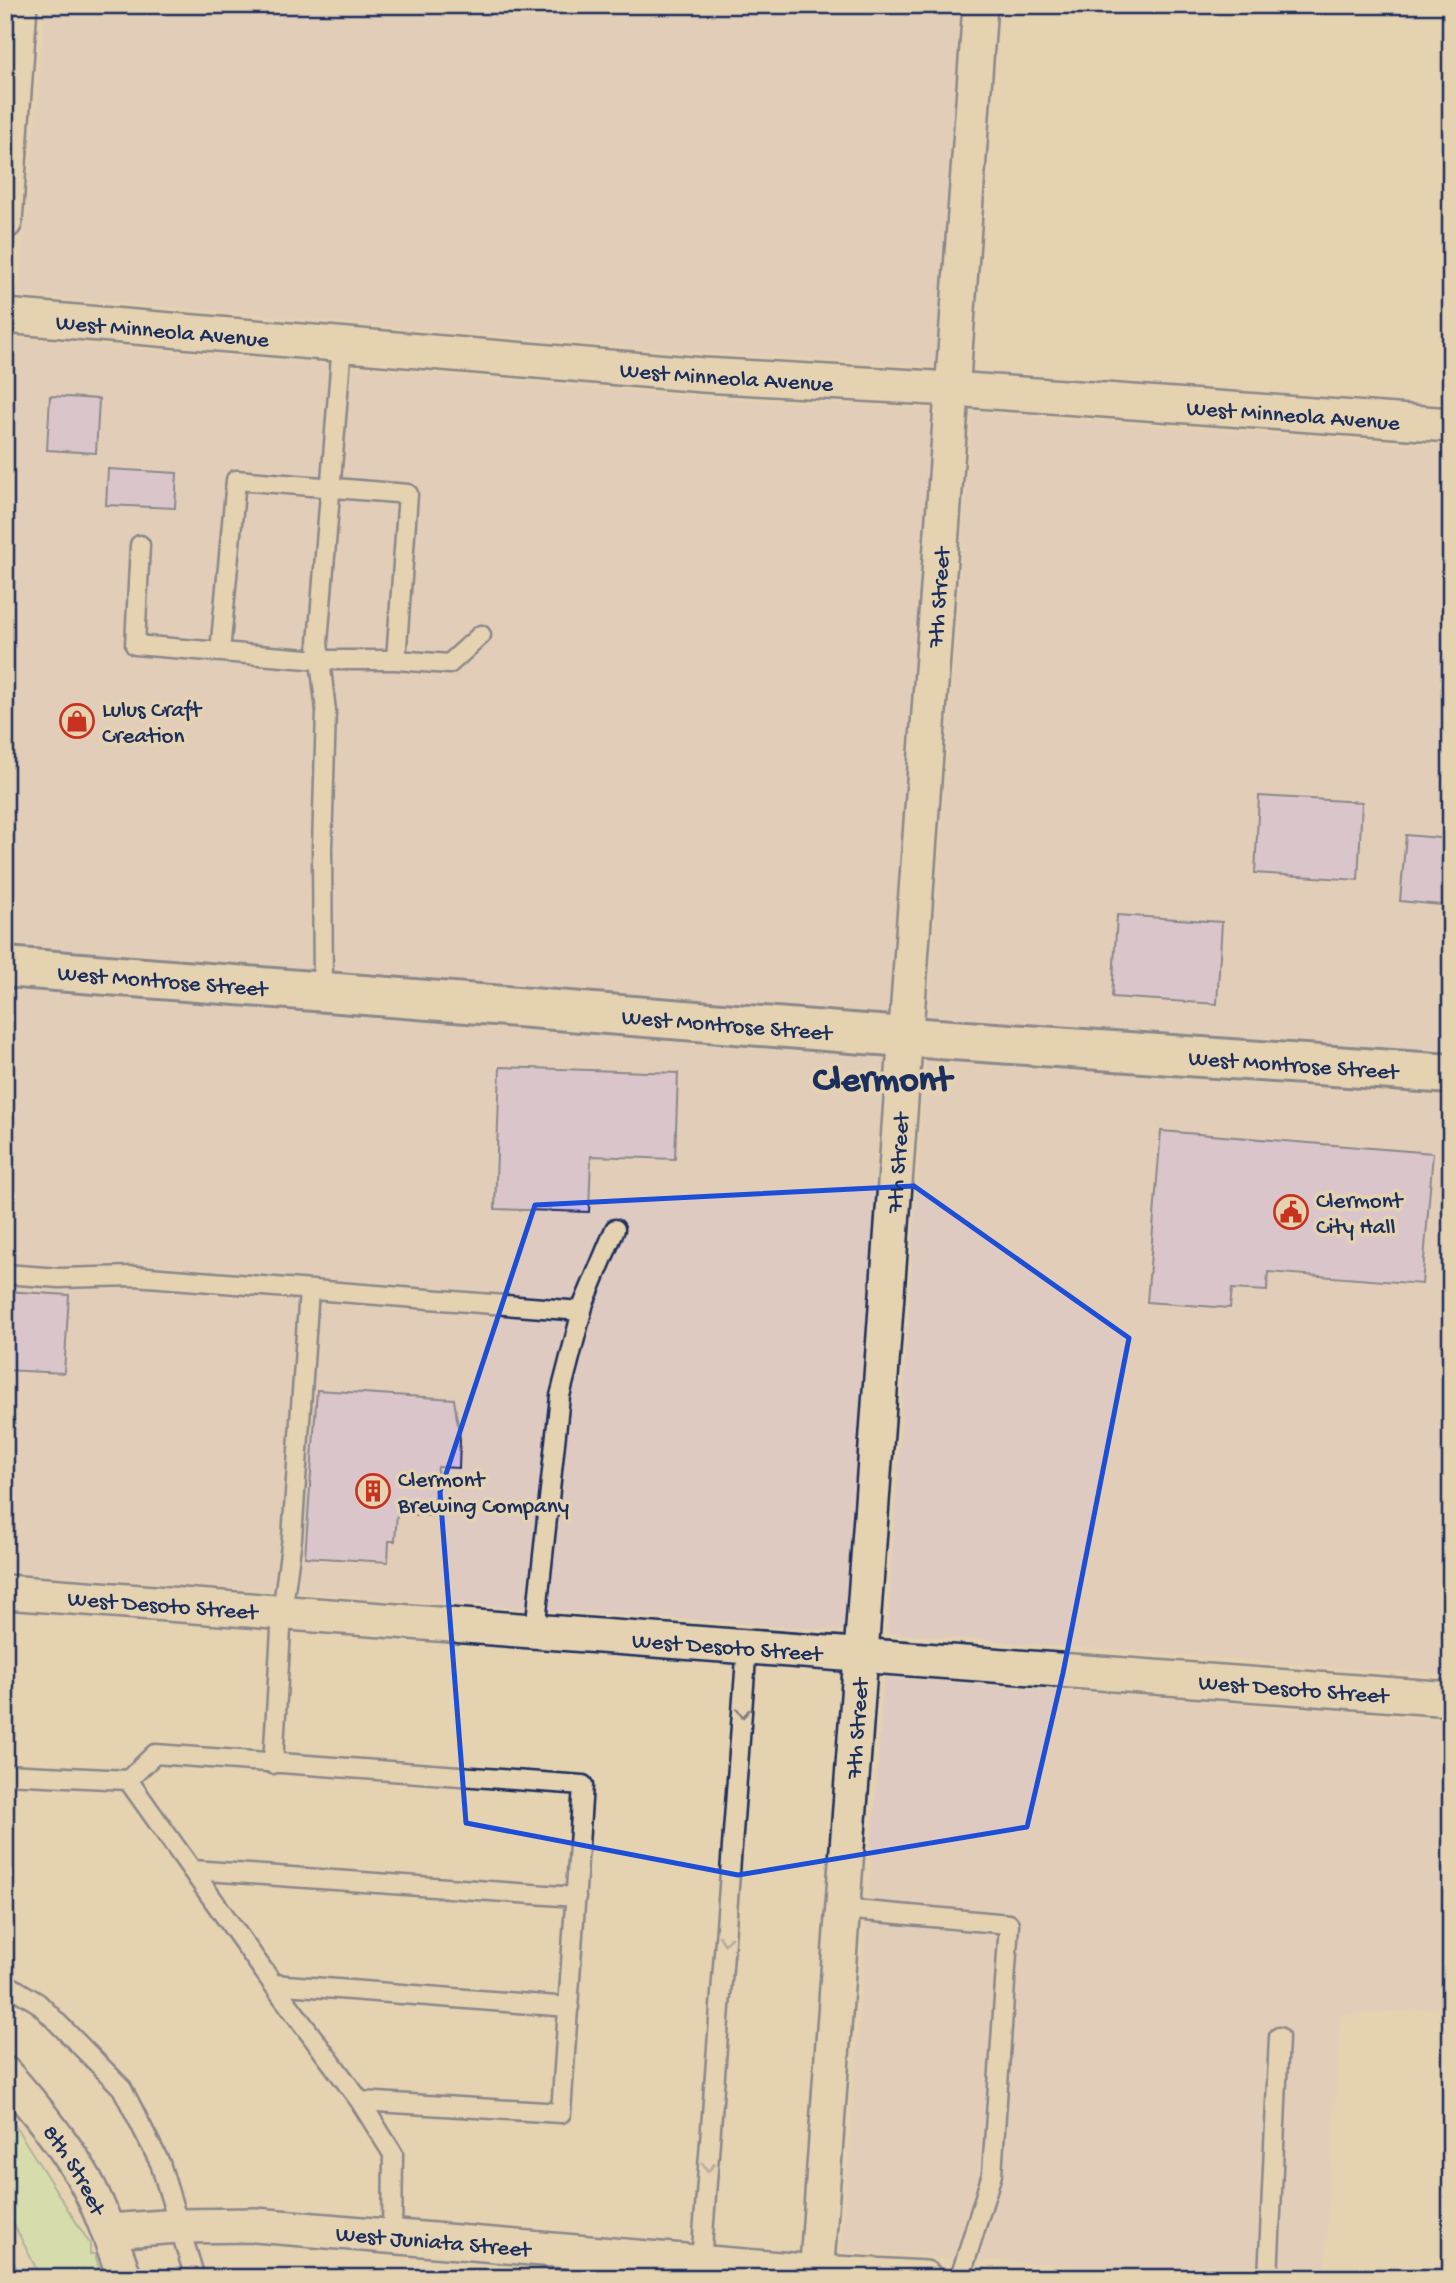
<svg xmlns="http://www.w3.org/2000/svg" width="1456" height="2283" viewBox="0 0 1456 2283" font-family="'Gochi Hand',sans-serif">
  <rect width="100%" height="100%" fill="#e5d2b0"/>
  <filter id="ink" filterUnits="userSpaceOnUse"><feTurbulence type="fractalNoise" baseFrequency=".0143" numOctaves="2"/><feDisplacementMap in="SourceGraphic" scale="14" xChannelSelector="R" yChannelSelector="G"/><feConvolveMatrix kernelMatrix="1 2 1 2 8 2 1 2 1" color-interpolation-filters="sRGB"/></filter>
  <g filter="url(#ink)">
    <path fill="#decac1" d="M46,5H963L937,366L705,353L19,295Z
      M16,338L702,397L933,409L890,1014L5,945V479Z
      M972,412L1451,447V1053L928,1017Z
      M5,989L887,1058L848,1631L5,1572Z
      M925,1060L1451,1097V1676L887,1633Z
      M884,1677L1451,1720V2007L1340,2015L1324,2278H1254L842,2251Z"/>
    <path fill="#c4e9a4" stroke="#708c81" stroke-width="2" d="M5,2110L90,2244V2254H95L102,2278H41L5,2207Z"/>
    <path fill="#97d7f9" stroke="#6594bb" stroke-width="2" d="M5,2245L22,2278H5Z"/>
    <path fill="#cdb9e9" stroke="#1b2f5e" stroke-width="2" d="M50,396L99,399L96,453L47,450Z
      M108,469L177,473L175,508L106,505Z
      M1259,796L1362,802L1358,880L1255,873Z
      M1406,835L1451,839V906L1400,901Z
      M1117,915L1222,922L1217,1004L1112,997Z
      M500,1067L678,1073L675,1159L591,1156L589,1212L495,1209Z
      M1161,1131L1433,1153L1422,1284L1268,1272L1267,1291L1232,1289L1230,1308L1147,1302Z
      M5,1291L69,1295L64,1373L5,1370Z
      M317,1390L454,1399L460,1439L459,1468L438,1467L432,1516L397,1513L395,1541H389L388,1562L305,1557Z"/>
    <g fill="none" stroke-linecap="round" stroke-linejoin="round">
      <g stroke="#1b2f5e" stroke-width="23">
        <path id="lane" d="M140,545L135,645L320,660H396L449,664L481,635
          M220,652L236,480L408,494L396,660
          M323,991L322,848L326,711L318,643L342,344
          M5,1274L59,1278L135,1276L581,1311
          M535,1631L560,1396L584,1303L615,1229
          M273,1764L282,1613L292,1538L309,1290
          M5,1774L128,1780L273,1984L360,2101L393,2154L392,2237
          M128,1780L155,1754L583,1785L561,2113L360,2101
          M192,1870L576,1897
          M843,1909L1009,1924L992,2174L960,2278
          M5,1983L38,2003L122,2088L160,2163L195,2278
          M273,1984L569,2007
          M701,2262L747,1645
          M1268,2278L1279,2037"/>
      </g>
      <g stroke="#1b2f5e" stroke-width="38">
        <g id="street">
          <path d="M5,222L20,5"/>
          <path id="s1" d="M5,316L703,375L952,389L1451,425"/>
          <path id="s2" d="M5,1592L1451,1699"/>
          <path id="s3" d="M5,2074C33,2105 59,2137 81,2173C100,2205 112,2243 125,2278"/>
          <path id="s4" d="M108,2231L179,2226L255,2225L817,2272L925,2278"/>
          <path id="s5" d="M816,2278L980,5"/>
        </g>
      </g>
      <g stroke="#1b2f5e" stroke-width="44">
        <g id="secondary">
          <path id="s6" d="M5,967L864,1034L1451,1074"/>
        </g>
      </g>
      <use href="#lane" stroke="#e5d2b0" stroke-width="18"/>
      <use href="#street" stroke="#e5d2b0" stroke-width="33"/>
      <use href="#secondary" stroke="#e5d2b0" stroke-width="38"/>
    </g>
    <defs><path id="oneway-chevron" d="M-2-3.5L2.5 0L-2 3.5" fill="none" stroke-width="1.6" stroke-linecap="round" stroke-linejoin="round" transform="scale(1.75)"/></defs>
    <g stroke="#808087">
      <use href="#oneway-chevron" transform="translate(743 1713) rotate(94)"/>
      <use href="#oneway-chevron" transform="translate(725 1940) rotate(95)"/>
      <use href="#oneway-chevron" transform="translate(708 2167) rotate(94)"/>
    </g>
  </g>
  <path d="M0 0H1456V2283H0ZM914,1186L1129,1338L1063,1673L1027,1827L738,1875L466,1823L440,1492L535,1205Z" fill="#e5d2b0" fill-opacity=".55" fill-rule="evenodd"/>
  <path fill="none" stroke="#1d4ed8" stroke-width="5" stroke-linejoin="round" d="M914,1186L1129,1338L1063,1673L1027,1827L738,1875L466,1823L440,1492L535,1205Z"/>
  <defs>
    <g id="shop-ring" transform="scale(1.75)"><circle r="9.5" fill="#e5d2b0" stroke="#c8321e" stroke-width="1.5"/><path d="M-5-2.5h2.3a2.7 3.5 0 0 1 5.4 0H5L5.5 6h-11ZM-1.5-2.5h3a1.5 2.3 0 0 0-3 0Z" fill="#c8321e"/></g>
    <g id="civic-ring" transform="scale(1.75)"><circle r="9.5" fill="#e5d2b0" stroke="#c8321e" stroke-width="1.5"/><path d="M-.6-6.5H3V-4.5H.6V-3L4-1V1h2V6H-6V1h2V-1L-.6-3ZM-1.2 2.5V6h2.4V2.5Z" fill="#c8321e"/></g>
    <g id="building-ring" transform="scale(1.75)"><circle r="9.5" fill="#e5d2b0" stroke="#c8321e" stroke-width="1.5"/><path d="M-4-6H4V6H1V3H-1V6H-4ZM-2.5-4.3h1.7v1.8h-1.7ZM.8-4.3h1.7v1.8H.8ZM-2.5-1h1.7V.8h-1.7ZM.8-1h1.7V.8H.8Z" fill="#c8321e"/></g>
  </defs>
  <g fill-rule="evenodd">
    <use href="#shop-ring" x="77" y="721"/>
    <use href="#civic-ring" x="1291" y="1212"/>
    <use href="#building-ring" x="373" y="1491"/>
  </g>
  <g text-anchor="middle" stroke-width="7" stroke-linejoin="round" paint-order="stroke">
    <g font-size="23" fill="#1b2f5e" stroke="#e5d2b0">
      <text dy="8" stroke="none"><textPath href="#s1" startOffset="158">West Minneola Avenue</textPath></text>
      <text dy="8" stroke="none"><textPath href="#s1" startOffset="724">West Minneola Avenue</textPath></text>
      <text dy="8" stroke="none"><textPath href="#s1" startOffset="1292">West Minneola Avenue</textPath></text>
      <text dy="8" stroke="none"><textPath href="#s5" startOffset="1685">7th Street</textPath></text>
      <text dy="8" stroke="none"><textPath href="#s6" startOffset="158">West Montrose Street</textPath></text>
      <text dy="8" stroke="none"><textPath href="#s6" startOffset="724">West Montrose Street</textPath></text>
      <text dy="8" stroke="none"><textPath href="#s6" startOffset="1292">West Montrose Street</textPath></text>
      <text dy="8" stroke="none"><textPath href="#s5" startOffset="1118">7th Street</textPath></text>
      <text dy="8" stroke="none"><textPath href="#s2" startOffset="158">West Desoto Street</textPath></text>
      <text dy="8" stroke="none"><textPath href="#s2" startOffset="724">West Desoto Street</textPath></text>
      <text dy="8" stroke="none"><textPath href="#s2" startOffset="1292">West Desoto Street</textPath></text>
      <text dy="8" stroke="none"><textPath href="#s5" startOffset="551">7th Street</textPath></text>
      <text dy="8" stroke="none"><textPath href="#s3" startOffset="119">8th Street</textPath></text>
      <text dy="8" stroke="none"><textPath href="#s4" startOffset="326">West Juniata Street</textPath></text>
    </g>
    <g font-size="23" fill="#1b2f5e" stroke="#e5d2b0" text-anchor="start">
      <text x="102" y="716">Lulus Craft<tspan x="102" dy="26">Creation</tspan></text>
      <text x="1316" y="1207">Clermont<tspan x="1316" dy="26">City Hall</tspan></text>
      <text x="398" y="1486">Clermont<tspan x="398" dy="26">Brewing Company</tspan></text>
    </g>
    <g font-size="37" font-weight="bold" fill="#1b2f5e" stroke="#e5d2b0">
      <text x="882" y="1089">Clermont</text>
    </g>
  </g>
  <rect width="1456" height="2283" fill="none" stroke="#e5d2b0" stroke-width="28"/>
  <rect x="14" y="14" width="1428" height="2255" fill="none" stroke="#1b2f5e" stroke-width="2.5" filter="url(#ink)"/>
</svg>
